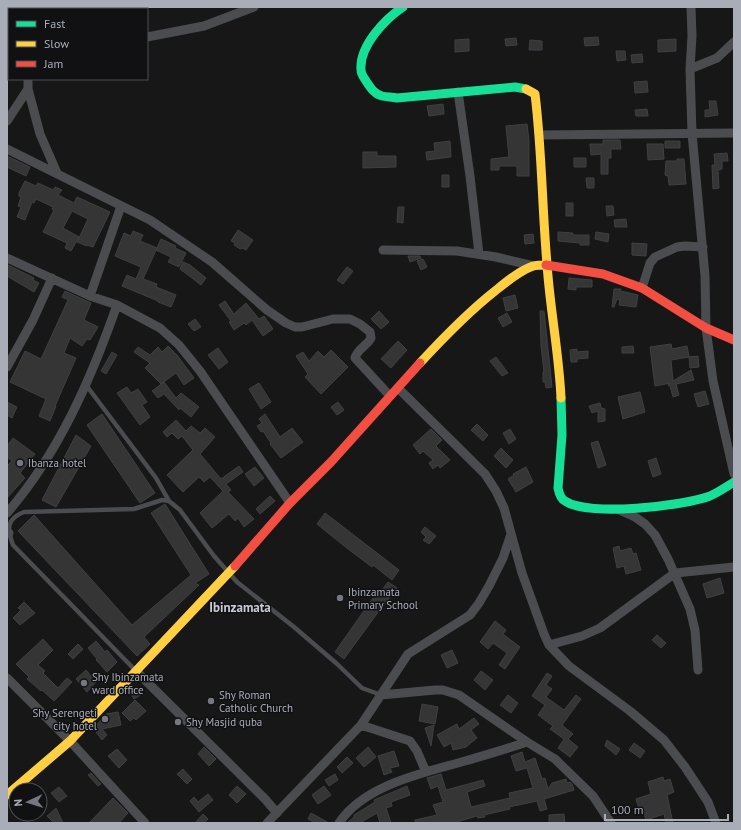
<svg xmlns="http://www.w3.org/2000/svg" width="741" height="830" viewBox="0 0 741 830" font-family="'PT Sans',sans-serif">
  <rect width="100%" height="100%" fill="#171717"/>
  <path fill="#353536" stroke="#3f4043" d="M598,37L599,45L585,46L584,38Z
    M516,38L517,45L506,46L505,39Z
    M469,39V51L455,52V40Z
    M676,39V51L658,52V40Z
    M530,40L542,41V50H529Z
    M616,51H625L626,60L617,61Z
    M642,54L643,62L632,63L631,55Z
    M647,81L648,92L635,93L634,82Z
    M709,101H716L718,115L705,117V110H710Z
    M443,104L444,114L429,116L427,106Z
    M647,109L648,116H636L635,110Z
    M527,124L529,141V176H517V166H499V170H491V159L509,157L506,126Z
    M603,140H620L621,149H611V158H608V174H601V154L591,155L590,144H603Z
    M450,141L451,157L427,160L426,152L435,151L434,143Z
    M665,141H680V148H665Z
    M647,144H663L664,159L648,160Z
    M363,152H377V156H396V167L363,168Z
    M727,153L728,161H722V169L718,170L719,188L713,189L712,165H715L714,154Z
    M7,156L30,167L26,176L7,167Z
    M574,158H586V167H574Z
    M677,159H684L686,184L669,185L668,176L665,175L666,161H677Z
    M442,175H449V187H442Z
    M586,178H594V188H587Z
    M25,181L36,186L38,183L53,190L55,187L62,190L58,195L74,203L77,197L110,212L93,247L87,245V246L77,242L88,219L72,211L63,228L79,237L71,251L65,248L67,243L43,232L54,210L52,209L53,207L36,199L34,203L32,202L25,220L17,217L21,207L18,206L21,197L19,196V193Z
    M566,203H573V216H566Z
    M606,206H613L614,215L607,216Z
    M398,207H404L403,223L397,222Z
    M626,219L627,227H615L614,220Z
    M238,230L253,240L246,250L242,248L240,249L234,245L235,243L231,241Z
    M133,231L143,235L140,241L157,248L143,279L157,284L156,287L176,295L171,307L158,302V301L122,286L127,275L136,279L141,267L115,256L124,233L131,236Z
    M558,232L573,233V235H589V245H580V243L558,241Z
    M596,232L609,234L608,242L595,239Z
    M533,234L534,243L525,244L524,235Z
    M161,239L176,246L175,248L186,253L179,267L168,262L171,257L156,250Z
    M632,243L647,244L646,256L632,255Z
    M408,256H420L421,258L410,262Z
    M423,259L427,267L421,270L417,261Z
    M183,262L190,265L206,278L201,285L180,269Z
    M8,265L34,278L33,280L39,283L34,292L7,276V268Z
    M347,267L353,271L343,284L337,280Z
    M569,278L592,280V287H576V290L568,289Z
    M614,289H621L620,291L638,295L636,307L619,305L620,300L617,299L614,307H612Z
    M65,291L91,303L84,320L98,327L90,340L87,339L82,346L70,338L64,353L76,358L55,406H56L50,421L39,416L46,399L10,382L25,351L41,359L68,300L62,297Z
    M515,295L518,308L506,311L503,298Z
    M225,301L234,314L246,303L259,319L264,316L273,329L263,336L252,320L246,325L244,323L234,330L229,322L231,321L219,305Z
    M379,311L389,322L381,329L371,319Z
    M540,311H544L552,387L546,388L545,382H543V372H544L541,346Z
    M507,313L512,322L503,327L498,318Z
    M195,319L201,327L194,331L188,324Z
    M398,341L407,350L391,368L381,359Z
    M671,344L672,349L687,346L689,357L671,360L673,381L691,370L694,380L676,384L679,395L673,397L670,386L668,385L671,383L655,386L650,347Z
    M168,346L177,355L194,378L184,385L176,373L161,384L145,368L150,363L134,352L138,347L150,355L158,347L162,352Z
    M633,346L634,353H622V347Z
    M218,348L228,362L219,369L208,355Z
    M577,349V352L588,351V358L577,359V362H571L570,350Z
    M331,350L348,367L321,394L305,377L308,374L296,356L303,352L309,361L318,351L324,357Z
    M112,352L117,355L106,374L101,371Z
    M698,356L699,367L690,368L689,357Z
    M496,357L508,373L502,376L490,361Z
    M164,382L176,398L181,393L199,407L191,417L180,408L179,410L164,394L158,398L152,391Z
    M259,383L271,402L261,409L249,389Z
    M127,387L131,393L138,389L147,402L142,405L150,417L140,425L117,393Z
    M705,391L709,404L698,407L694,394Z
    M640,392L645,412L623,419L618,397Z
    M7,402L17,407L12,418L7,415Z
    M338,402L344,410L337,415L331,407Z
    M600,403L601,408L605,409V421L598,422V411L592,413L589,406Z
    M102,414L155,493L140,503L87,425Z
    M265,414L280,437L292,428L303,442L281,458L270,444L271,443L263,431L261,432L257,426L262,423L259,419Z
    M176,420L186,431L191,426L200,433L205,428L215,437L200,454L221,479L239,466L243,472L226,484L231,490L228,492L254,519L244,527L238,518L235,521L229,514L212,528L200,513L223,491L210,477L204,482L199,477L183,492L167,475L193,450L182,436L178,439L172,433L167,437L163,432Z
    M477,424L488,435L483,441L471,430Z
    M431,429L442,440L436,446L450,460L440,468L438,465L433,469L429,463L433,460L423,451L420,454L413,445Z
    M510,429L516,439L509,444L503,433Z
    M76,435L91,446L56,507L42,500Z
    M13,438L35,454L20,473L25,478L7,498V466L12,461L7,457V446Z
    M598,441L606,465L598,468L591,443Z
    M501,448L513,460L506,468L494,456Z
    M656,458L661,474L653,477L648,461Z
    M255,467L264,478L254,486L245,474Z
    M526,467L533,482L516,492L508,479L514,475L513,474Z
    M270,496L275,501L260,514L256,509Z
    M165,504L209,574L195,583L199,585L144,637L150,644L137,656L18,531L34,515L132,625L191,575L151,513Z
    M325,513L399,570L392,580L373,565L372,567L348,549L317,524Z
    M425,527L436,536L429,544L423,540L426,537L421,532Z
    M619,546L620,551L631,548L633,554L636,553L641,570L626,574L624,566L617,568L613,548Z
    M720,578L724,593L707,598L703,584Z
    M388,582L397,588L385,604H384L344,659L335,652L373,598L375,599Z
    M24,602L35,613L20,625L13,618L21,610L18,608Z
    M495,621L506,630L503,634L520,647L505,669L499,665L507,653L493,643L488,649L480,642Z
    M657,635L666,643L661,648L652,640Z
    M43,639L53,650L38,665L45,671L43,673L58,688L67,678L72,682L54,701L42,690L41,691L27,679L29,677L16,664Z
    M96,641L105,652L107,650L117,662L107,672L96,660L97,659L88,648Z
    M78,644L83,649L73,659L68,654Z
    M452,650L458,663L447,668L441,655Z
    M86,670L96,682L87,692L76,679Z
    M481,671L493,680L485,690L474,680Z
    M547,673L552,676L546,685L552,689L546,697L564,710L576,695L581,699L562,725L573,734L568,739L578,747L570,757L558,748L564,739L550,729L553,726L538,715L545,705L532,696Z
    M138,688L142,694L134,699L130,693Z
    M508,695L518,703L511,713L500,705Z
    M135,700L146,711L136,720L134,718L130,721L122,713Z
    M422,704L438,707L435,724L419,721Z
    M118,712L121,725L102,729L107,735L102,740L96,732L98,730H96L94,728L106,714Z
    M474,718L479,724L471,730L477,738L466,747L453,750L451,743L444,747L437,735L457,724L459,729Z
    M434,725L431,746L425,728Z
    M607,740L620,749L616,755L605,746Z
    M634,743L645,751L640,758L629,750Z
    M204,747L216,759L209,766L198,754Z
    M368,747L376,757L364,767L356,758Z
    M117,749L127,760L119,768L108,756Z
    M394,751L399,766L390,768L392,772L384,775L378,756Z
    M522,752L525,762L535,758L542,779L545,778L548,789L552,783L566,779L567,783L570,782L572,784L574,790L544,799L547,809L540,811L537,801L509,807L510,809L484,815L485,817L478,818L477,816L453,823H415V820L437,815L433,805L443,802L438,786L431,789L427,778L441,774L446,790L483,780L485,786L467,792L471,807L510,798L509,793L533,788L527,768L516,771L511,756Z
    M347,757L353,763L342,773L337,767Z
    M183,769L192,779L187,784L177,774Z
    M91,773L101,784L98,786L88,775Z
    M335,774L338,780L329,786L325,780Z
    M663,777L664,781L670,779L674,792L667,795L673,823H666L664,814L646,820L643,810L640,812L636,799L651,794L648,782Z
    M237,786L246,794L237,803L229,795Z
    M324,786L331,795L318,804L312,795Z
    M407,786L410,795L391,802L392,806L386,808L391,823H380L377,813L360,823H347L354,817V815L375,802L374,800Z
    M59,787L67,796L59,802L51,793Z
    M208,794L213,800L199,812L190,801L194,797L198,802Z
    M113,798L128,813L119,823H89Z
    M56,808L63,823H54L47,816Z
    M311,813L329,823H315L308,819Z
    M203,814L208,819L204,823H195Z
    M564,814L565,823H549V815Z"/>
  <g fill="none" stroke-linecap="round" stroke-linejoin="round">
    <path stroke="#4b4c50" stroke-width="4.5" d="M86,385L156,478L169,501
      M135,670L13,545C7,529 6,519 24,512L134,509L162,500L169,501L180,510L214,556L237,582L294,627L336,663L362,688L381,695"/>
    <path stroke="#4b4c50" stroke-width="9" d="M691,7L692,36L690,69L692,133L705,276L706,328L713,381L734,474
      M147,37L204,26L254,7
      M7,54L9,56
      M690,69L717,58L734,42
      M28,89L40,134L57,173
      M458,92L470,176L479,254
      M7,121L28,89V79
      M540,135L734,133
      M7,149L150,220L212,262L267,310L286,323L295,327H302L333,319H350L360,324L370,332L371,338C367,346 357,349 355,358L390,396
      M383,250L457,251L496,257L534,266
      M7,258L90,296L117,305L160,328L179,345L200,371L290,503
      M642,288L650,263L655,257L677,247L685,246L703,247
      M90,296L121,206
      M7,367L33,320L52,278
      M398,388L485,474L496,491L504,508L522,573L544,634L549,645L569,666L630,711L664,740L685,767L708,802L716,823
      M619,510L635,517L645,524L655,535L668,559L690,609L695,630L698,670
      M7,513C59,453 91,379 117,305
      M7,532L9,533
      M549,645L582,636L600,628L675,573L734,567
      M136,671L265,799L277,813
      M7,678L70,741L145,823
      M381,695L435,690H443L459,695L527,742L555,759L593,796L611,823
      M361,725L410,741L417,751L426,772
      M267,823L361,725L408,654L470,615L479,603L489,586L503,558L511,534
      M339,823C364,785 423,773 465,761C486,755 506,749 527,742"/>
    <path stroke="#16e098" stroke-width="9" d="M403,7C385,19 359,46 361,70C361,74 364,78 366,81C370,87 374,94 382,96C386,97 392,97 397,98L515,87L526,89
      M561,398L562,435L558,488C559,493 561,499 565,501C588,517 684,506 710,496C719,492 726,487 734,482"/>
    <path stroke="#ffcf43" stroke-width="9" d="M526,89L535,94C542,151 542,207 547,264C550,309 559,353 561,398
      M420,363C444,337 467,313 495,291C506,282 519,271 533,266C537,265 542,265 546,265
      M7,795L70,741L235,566"/>
    <path stroke="#f24e42" stroke-width="9" d="M546,265L603,274L642,288L706,328L734,340
      M235,566L290,503L331,462L420,363"/>
  </g>
  <g fill="#757880" stroke="#111113" stroke-width="1.5">
    <circle cx="20" cy="463" r="4"/>
    <circle cx="340" cy="598" r="4"/>
    <circle cx="84" cy="683" r="4"/>
    <circle cx="211" cy="701" r="4"/>
    <circle cx="105" cy="719" r="4"/>
    <circle cx="178" cy="722" r="4"/>
  </g>
  <g text-anchor="middle" stroke-width="3" stroke-linejoin="round" paint-order="stroke">
    <g font-size="11" fill="#a8adb8" stroke="#111113" text-anchor="start">
      <text x="28" y="467">Ibanza hotel</text>
      <text x="348" y="596">Ibinzamata<tspan x="348" dy="13">Primary School</tspan></text>
      <text x="92" y="681">Shy Ibinzamata<tspan x="92" dy="13">ward office</tspan></text>
      <text x="219" y="699">Shy Roman<tspan x="219" dy="13">Catholic Church</tspan></text>
      <text x="97" y="717" text-anchor="end">Shy Serengeti<tspan x="97" dy="13">city hotel</tspan></text>
      <text x="186" y="726">Shy Masjid quba</text>
    </g>
    <g font-size="13" font-weight="bold" fill="#c9ccd4" stroke="#111113">
      <text x="240" y="612">Ibinzamata</text>
    </g>
  </g>
  <rect width="741" height="830" fill="none" stroke="#a8adb8" stroke-width="16"/>
  <rect x="8" y="8" width="140" height="72" fill="#111113" stroke="#4d4f55"/>
  <rect x="16" y="21" width="20" height="6" fill="#16e098" stroke="#4d4f55"/>
  <text x="44" y="28" font-size="12" fill="#a8adb8">Fast</text>
  <rect x="16" y="41" width="20" height="6" fill="#ffcf43" stroke="#4d4f55"/>
  <text x="44" y="48" font-size="12" fill="#a8adb8">Slow</text>
  <rect x="16" y="61" width="20" height="6" fill="#f24e42" stroke="#4d4f55"/>
  <text x="44" y="68" font-size="12" fill="#a8adb8">Jam</text>
  <g transform="translate(28 802) rotate(266)"><circle r="19" fill="#111113" stroke="#4d4f55"/>
  <path d="M0-3L7 15L0 10L-7 15Z" fill="#757880"/>
  <text y="-6" font-size="11" font-weight="bold" text-anchor="middle" fill="#a8adb8">N</text>
  </g>
  <path d="M605 814v6h123v-6" fill="none" stroke="#a8adb8" stroke-width="2"/>
  <text x="611" y="814" font-size="12" fill="#a8adb8" stroke="#111113" stroke-width="3" paint-order="stroke">100 m</text>
</svg>
